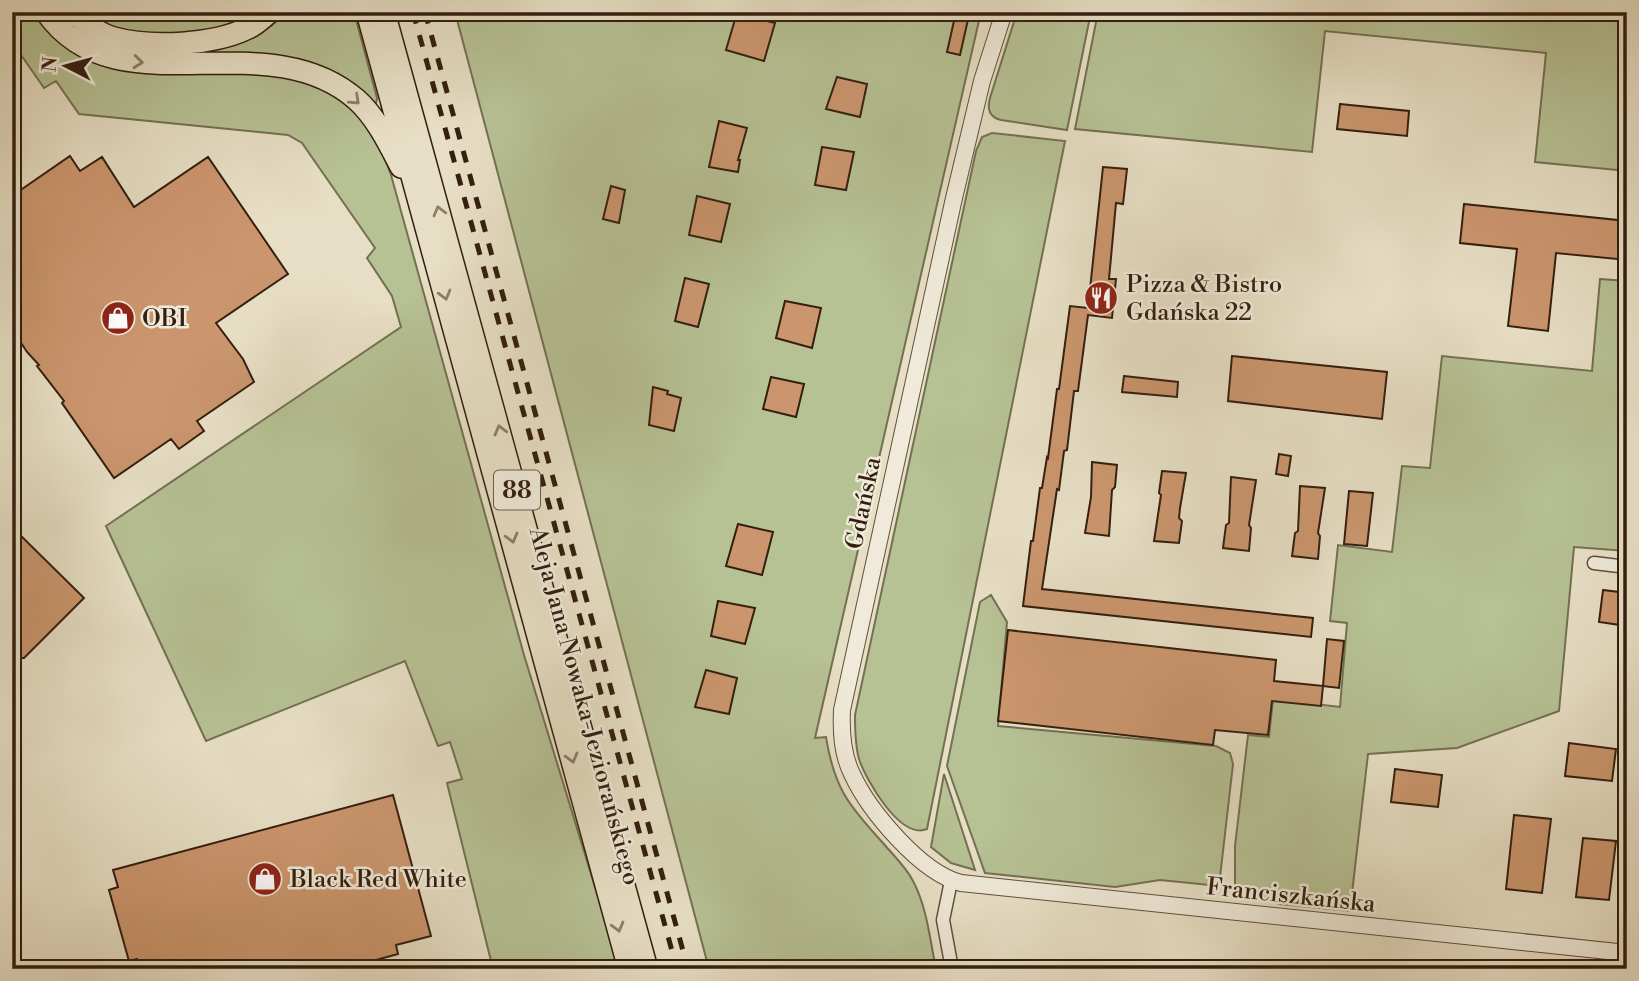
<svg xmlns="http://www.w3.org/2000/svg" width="1639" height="981" viewBox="0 0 1639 981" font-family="'Libre Bodoni',serif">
  <rect width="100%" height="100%" fill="#e7dfc5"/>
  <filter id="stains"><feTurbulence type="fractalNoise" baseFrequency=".00286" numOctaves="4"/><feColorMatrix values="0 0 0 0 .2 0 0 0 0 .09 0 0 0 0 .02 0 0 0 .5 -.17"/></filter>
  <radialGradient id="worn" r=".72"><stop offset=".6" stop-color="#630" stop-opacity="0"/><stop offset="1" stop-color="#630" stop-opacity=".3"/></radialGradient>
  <path fill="#b6c194" stroke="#747052" stroke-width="2" d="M12,12H36L61,42L76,52L109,67L144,72L241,69L320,84L356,108L384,156L391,175L524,655L620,969H493L447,783L462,779L450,742L438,746L405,661L206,741L106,526L401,327L392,296L367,258L375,248L302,143L288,135L79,114L56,81L44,88L12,42Z
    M82,12H262L219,30L158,37L121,33Z
    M286,12H354L377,98L376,104L345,78L315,65L257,54L152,57L89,41L64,16L99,41L259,33L272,25Z
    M455,12H981L815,738L826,737C834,788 849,806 883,843C893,855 906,867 913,881C927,907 930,940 936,969H709Z
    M1017,12H1091L1067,130L1001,120C989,117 987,109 990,98Z
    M1098,12H1627V171L1535,162L1546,53L1325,31L1312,152L1075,129Z
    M992,133L1065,141L927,829C900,840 866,780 859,759C855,745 855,730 855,715L976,151L982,137Z
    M1600,279L1627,281V551L1574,547L1559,711L1457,748L1368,754L1350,911L1280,904L1237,888L1235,883V846L1248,735L1269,737L1273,699L1340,707L1347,623L1330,621L1338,545L1392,552L1402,466L1430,468L1442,356L1592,371Z
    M991,595L1007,622L998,726L1216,746L1230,753L1233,764L1219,886L1160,880L1115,887L985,873L947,766L980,602Z
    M944,774L975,870L951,863L931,847Z"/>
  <path fill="#cb966e" stroke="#331e10" stroke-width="2" d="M956,12L969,15L960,55L947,52Z
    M743,15L775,23L764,61L726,50L736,16L742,18Z
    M837,77L867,84L860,117L826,109Z
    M1340,104L1409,111L1407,136L1337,129Z
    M719,121L747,128L738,160H740L738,172L709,167Z
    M822,147L854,152L846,190L815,185Z
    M70,156L80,171L102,157L134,207L208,157L288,274L216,323L243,359L254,382L197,421L204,431L179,449L171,439L114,478L62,403L64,401L37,366L39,365L27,352L12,329V196Z
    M1103,167L1127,169L1123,204L1116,203L1109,279H1116L1112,318L1088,315L1078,391H1074L1067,450L1064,451L1059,490L1057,489L1042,589L1313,618L1311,637L1023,606L1031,541H1033L1040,488H1042L1047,457L1048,458L1057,389H1059L1070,306L1088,308Z
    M611,186L625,190L619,223L603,219Z
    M697,196L730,204L721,242L689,235Z
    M1464,204L1627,221V260L1556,253L1548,331L1508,326L1517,249L1460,243Z
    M685,278L709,284L698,327L675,321Z
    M785,301L821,308L812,348L776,338Z
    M1232,356L1387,372L1382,419L1228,401Z
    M1124,376L1178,382L1177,397L1122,392Z
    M771,377L804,384L796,417L763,409Z
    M653,387L668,391L667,394L681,398L674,431L649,425Z
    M1279,454L1291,456L1288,476L1276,474Z
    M1092,462L1117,465L1115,487L1112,490L1109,536L1085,533L1091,497Z
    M1162,471L1186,473L1180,508L1179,518L1182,521L1179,543L1154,541L1161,495L1159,493Z
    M1231,477L1256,480L1249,525L1251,528L1249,551L1223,548L1226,525L1229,523Z
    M1300,486L1325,488L1318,533L1320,536L1318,559L1292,556L1295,533L1298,531Z
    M1349,491L1373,493L1367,546L1344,544Z
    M738,524L773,532L762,575L726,566Z
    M12,527L84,598L24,658H12Z
    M1603,590L1627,593V626L1599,622Z
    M718,601L755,608L745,644L711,636Z
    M1008,630L1276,660L1274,681L1323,686L1327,639L1344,641L1339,688L1323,686L1321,706L1272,701L1268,735L1215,730L1213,745L998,721Z
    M706,670L737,678L729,714L695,707Z
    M1569,743L1616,749L1612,781L1565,776Z
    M1395,769L1442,775L1438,807L1391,802Z
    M393,795L431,936L396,945L398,954L343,969H140L137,959L129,961L109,890L118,887L113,870Z
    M1514,815L1551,819L1542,893L1506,889Z
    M1583,838L1616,841L1609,900L1576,897Z"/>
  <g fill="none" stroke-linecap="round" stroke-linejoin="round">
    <g stroke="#604e3d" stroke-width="15">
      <path id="minor" d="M1594,563L1627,567
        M951,881L943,920L952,969
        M1624,969L1625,952"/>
    </g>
    <g stroke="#604e3d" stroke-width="18">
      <path id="tertiary" d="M1004,12L982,81L954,198L842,710C841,732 842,754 852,774C869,811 921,873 961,883L1627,953"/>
    </g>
    <g stroke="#331e10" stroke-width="24">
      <path id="primary" d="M46,12C116,113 265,19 357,100C376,117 389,144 401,167
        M73,12C85,23 99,34 114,38C151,48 214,45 248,28C256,25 263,17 270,12
        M367,12L629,969
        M384,12L647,969"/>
    </g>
    <use href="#minor" stroke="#efead9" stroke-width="12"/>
    <use href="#tertiary" stroke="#efead9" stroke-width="16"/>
    <use href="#primary" stroke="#e7dfc5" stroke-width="21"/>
    <path stroke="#331e10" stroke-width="5" stroke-dasharray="12 12" stroke-linecap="butt" d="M413,12L677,969
      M425,12L688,969"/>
  </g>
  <defs><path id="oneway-chevron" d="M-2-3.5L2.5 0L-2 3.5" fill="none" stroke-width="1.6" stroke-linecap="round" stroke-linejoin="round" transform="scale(1.75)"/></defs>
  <g stroke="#8d7e6a">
    <use href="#oneway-chevron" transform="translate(138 62) rotate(6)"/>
    <use href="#oneway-chevron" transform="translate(355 100) rotate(43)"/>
    <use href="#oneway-chevron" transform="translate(439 211) rotate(-105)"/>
    <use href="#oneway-chevron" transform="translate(445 295) rotate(75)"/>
    <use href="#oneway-chevron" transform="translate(500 430) rotate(-105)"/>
    <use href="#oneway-chevron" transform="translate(512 538) rotate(75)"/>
    <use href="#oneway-chevron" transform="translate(572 758) rotate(75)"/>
    <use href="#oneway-chevron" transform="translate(618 927) rotate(75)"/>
  </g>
  <defs>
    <g id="restaurant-disc" transform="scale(1.75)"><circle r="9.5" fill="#8f2418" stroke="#efead9"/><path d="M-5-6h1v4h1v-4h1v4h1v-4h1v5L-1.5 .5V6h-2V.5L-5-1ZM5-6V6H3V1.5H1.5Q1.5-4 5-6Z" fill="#fff"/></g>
    <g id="shop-disc" transform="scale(1.75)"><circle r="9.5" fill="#8f2418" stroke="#efead9"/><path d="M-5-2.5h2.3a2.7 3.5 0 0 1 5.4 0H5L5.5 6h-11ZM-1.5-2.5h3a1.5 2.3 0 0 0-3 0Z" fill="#fff"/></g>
  </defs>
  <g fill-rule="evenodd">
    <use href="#restaurant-disc" x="1101" y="298"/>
    <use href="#shop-disc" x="118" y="318"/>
    <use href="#shop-disc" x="265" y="879"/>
  </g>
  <g text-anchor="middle" stroke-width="5" stroke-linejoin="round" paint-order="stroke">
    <rect fill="#efead9" stroke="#6b5b4c" stroke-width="2" x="494" y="470.5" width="46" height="39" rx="5"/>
    <g font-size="23" font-weight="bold" fill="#331e10">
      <text x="517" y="498">88</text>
    </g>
    <g font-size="24" fill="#331e10" stroke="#efead9" text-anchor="start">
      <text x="1126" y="292">Pizza &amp; Bistro<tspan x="1126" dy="28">Gdańska 22</tspan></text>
      <text x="142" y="326">OBI</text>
      <text x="290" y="887">Black Red White</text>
    </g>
    <g font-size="24" fill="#331e10" stroke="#efead9">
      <text transform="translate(863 503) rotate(-78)" y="8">Gdańska</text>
      <text transform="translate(585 706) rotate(75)" y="8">Aleja Jana Nowaka-Jeziorańskiego</text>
      <text transform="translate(1291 895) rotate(6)" y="8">Franciszkańska</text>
    </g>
  </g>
  <rect width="1639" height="981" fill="none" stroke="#e7dfc5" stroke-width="42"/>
  <rect x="14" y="14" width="1611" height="953" fill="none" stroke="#331e10" stroke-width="3.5"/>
  <rect x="21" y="21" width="1597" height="939" fill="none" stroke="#331e10" stroke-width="2"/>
  <g transform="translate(66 66) rotate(276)" stroke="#efead9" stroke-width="5" paint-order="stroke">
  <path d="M0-5L12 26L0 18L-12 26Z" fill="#331e10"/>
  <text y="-10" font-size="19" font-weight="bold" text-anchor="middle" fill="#331e10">N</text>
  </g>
  <rect width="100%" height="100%" filter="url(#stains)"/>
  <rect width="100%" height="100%" fill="url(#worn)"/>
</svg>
